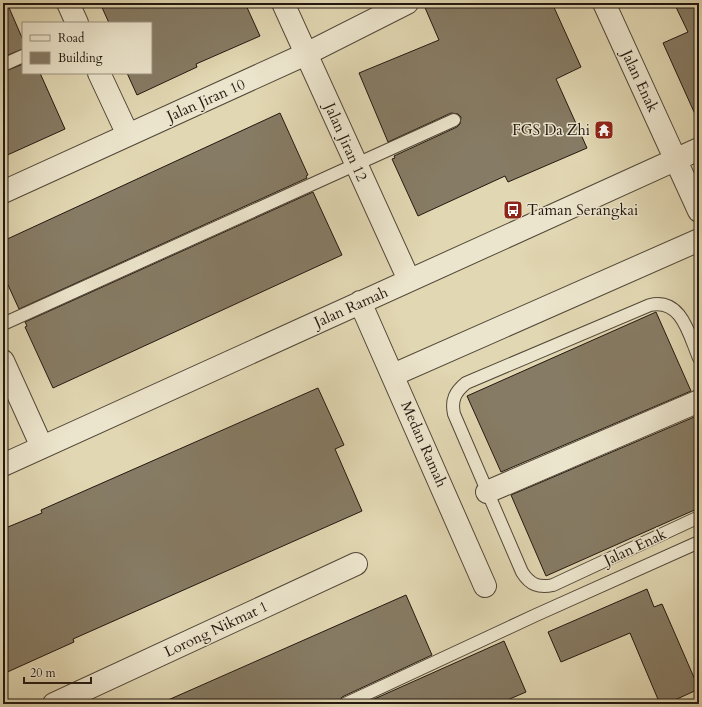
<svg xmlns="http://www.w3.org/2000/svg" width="702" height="707" viewBox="0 0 702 707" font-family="Cardo,serif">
  <rect width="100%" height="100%" fill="#e1d7b2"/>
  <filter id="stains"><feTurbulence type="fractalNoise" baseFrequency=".005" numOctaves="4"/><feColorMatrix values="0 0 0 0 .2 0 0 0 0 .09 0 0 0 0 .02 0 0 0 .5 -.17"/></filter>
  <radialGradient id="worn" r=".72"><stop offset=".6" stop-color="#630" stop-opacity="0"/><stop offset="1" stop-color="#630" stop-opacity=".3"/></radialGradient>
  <path fill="#867b64" stroke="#231810" d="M3,3H7L23,40V49L3,57Z
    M100,3H245L260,36L196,64L197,67L137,95L127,73H151V23H109Z
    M423,3H552L581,67L556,79L587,148L508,182L505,176L418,216L392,159L395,158L394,156L457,127L460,124L461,117L458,114L451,113L388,142L359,73L439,40Z
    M674,3H699V123L663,43L688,32Z
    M23,64V73H40L65,129L3,157V72Z
    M280,113L308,175L306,176L307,178L19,309L3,274V241Z
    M313,192L342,255L53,388L25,327L27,326L25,322Z
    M656,312L691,391L501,472L467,396Z
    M318,388L344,445L335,449L362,511L73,639L74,642L3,674V529L42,513L41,510Z
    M699,415V508L546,576L511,495Z
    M647,589L654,607L662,604L699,689L666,704H660L630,633L561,662L548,632Z
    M406,595L432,655L342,697L338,704H159Z
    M504,641L526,692L498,704H363Z"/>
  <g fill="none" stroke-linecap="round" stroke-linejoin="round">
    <g stroke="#524838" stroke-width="14">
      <path id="lane" d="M3,65L23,56
        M3,324L454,120
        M699,358C689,335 682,298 650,305L466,383C455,392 451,400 454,414L522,572C530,585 539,588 553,585L699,517
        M345,704L536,615L699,542"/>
    </g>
    <g stroke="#524838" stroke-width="24">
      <path id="street" d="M68,3L77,23
        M283,3L409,280
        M604,3L699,211
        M99,73L128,135
        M3,192L306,54L407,3
        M360,302L485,586
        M3,361L42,447
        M393,375L699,240
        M3,465L699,149
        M487,492L699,401
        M54,704L356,564"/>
    </g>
    <use href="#lane" stroke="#ece5cd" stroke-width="12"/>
    <use href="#street" stroke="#ece5cd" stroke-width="22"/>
  </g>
  <defs>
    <g id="temple-square" transform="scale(1)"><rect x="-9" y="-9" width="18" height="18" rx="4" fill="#8f2418" stroke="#ece5cd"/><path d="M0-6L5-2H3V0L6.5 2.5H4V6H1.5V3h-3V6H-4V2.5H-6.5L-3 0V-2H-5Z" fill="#fff"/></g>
    <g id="bus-square" transform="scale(1)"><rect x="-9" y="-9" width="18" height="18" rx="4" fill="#8f2418" stroke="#ece5cd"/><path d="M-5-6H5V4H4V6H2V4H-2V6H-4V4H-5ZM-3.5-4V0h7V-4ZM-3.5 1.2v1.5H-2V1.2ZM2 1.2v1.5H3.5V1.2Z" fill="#fff"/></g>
  </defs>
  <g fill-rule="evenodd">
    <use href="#temple-square" x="604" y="130"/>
    <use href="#bus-square" x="513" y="210"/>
  </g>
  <g text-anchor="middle" stroke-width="3" stroke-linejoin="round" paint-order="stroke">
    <g font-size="15" fill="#231810" stroke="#ece5cd">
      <text transform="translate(640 81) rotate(65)" y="5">Jalan Enak</text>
      <text transform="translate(206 100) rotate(-24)" y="5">Jalan Jiran 10</text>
      <text transform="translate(346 142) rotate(66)" y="5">Jalan Jiran 12</text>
      <text transform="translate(351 307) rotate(-24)" y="5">Jalan Ramah</text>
      <text transform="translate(424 444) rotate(66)" y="5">Medan Ramah</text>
      <text transform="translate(635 547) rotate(-25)" y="5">Jalan Enak</text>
      <text transform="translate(216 629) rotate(-25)" y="5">Lorong Nikmat 1</text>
    </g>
    <g font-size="15" fill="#231810" stroke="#ece5cd" text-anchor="end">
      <text x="590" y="135">FGS Da Zhi</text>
      <text x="527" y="215" text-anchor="start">Taman Serangkai</text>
    </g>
  </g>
  <rect width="702" height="707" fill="none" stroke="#e1d7b2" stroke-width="16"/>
  <rect x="4" y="4" width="694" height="699" fill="none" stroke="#231810" stroke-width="2"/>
  <rect x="8" y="8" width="686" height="691" fill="none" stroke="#231810"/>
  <rect x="22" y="22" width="130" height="52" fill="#ece5cd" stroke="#9c9381"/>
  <rect x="30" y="35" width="20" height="6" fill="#ece5cd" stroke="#9c9381"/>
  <text x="58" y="42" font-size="12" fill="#231810">Road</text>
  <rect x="30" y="52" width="20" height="12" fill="#867b64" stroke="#9c9381"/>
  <text x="58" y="62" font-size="12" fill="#231810">Building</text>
  <path d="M24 677v6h67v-6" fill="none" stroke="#231810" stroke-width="2"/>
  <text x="30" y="677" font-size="12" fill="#231810" stroke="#ece5cd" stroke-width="3" paint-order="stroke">20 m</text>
  <rect width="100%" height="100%" filter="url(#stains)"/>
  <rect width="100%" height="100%" fill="url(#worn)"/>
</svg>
